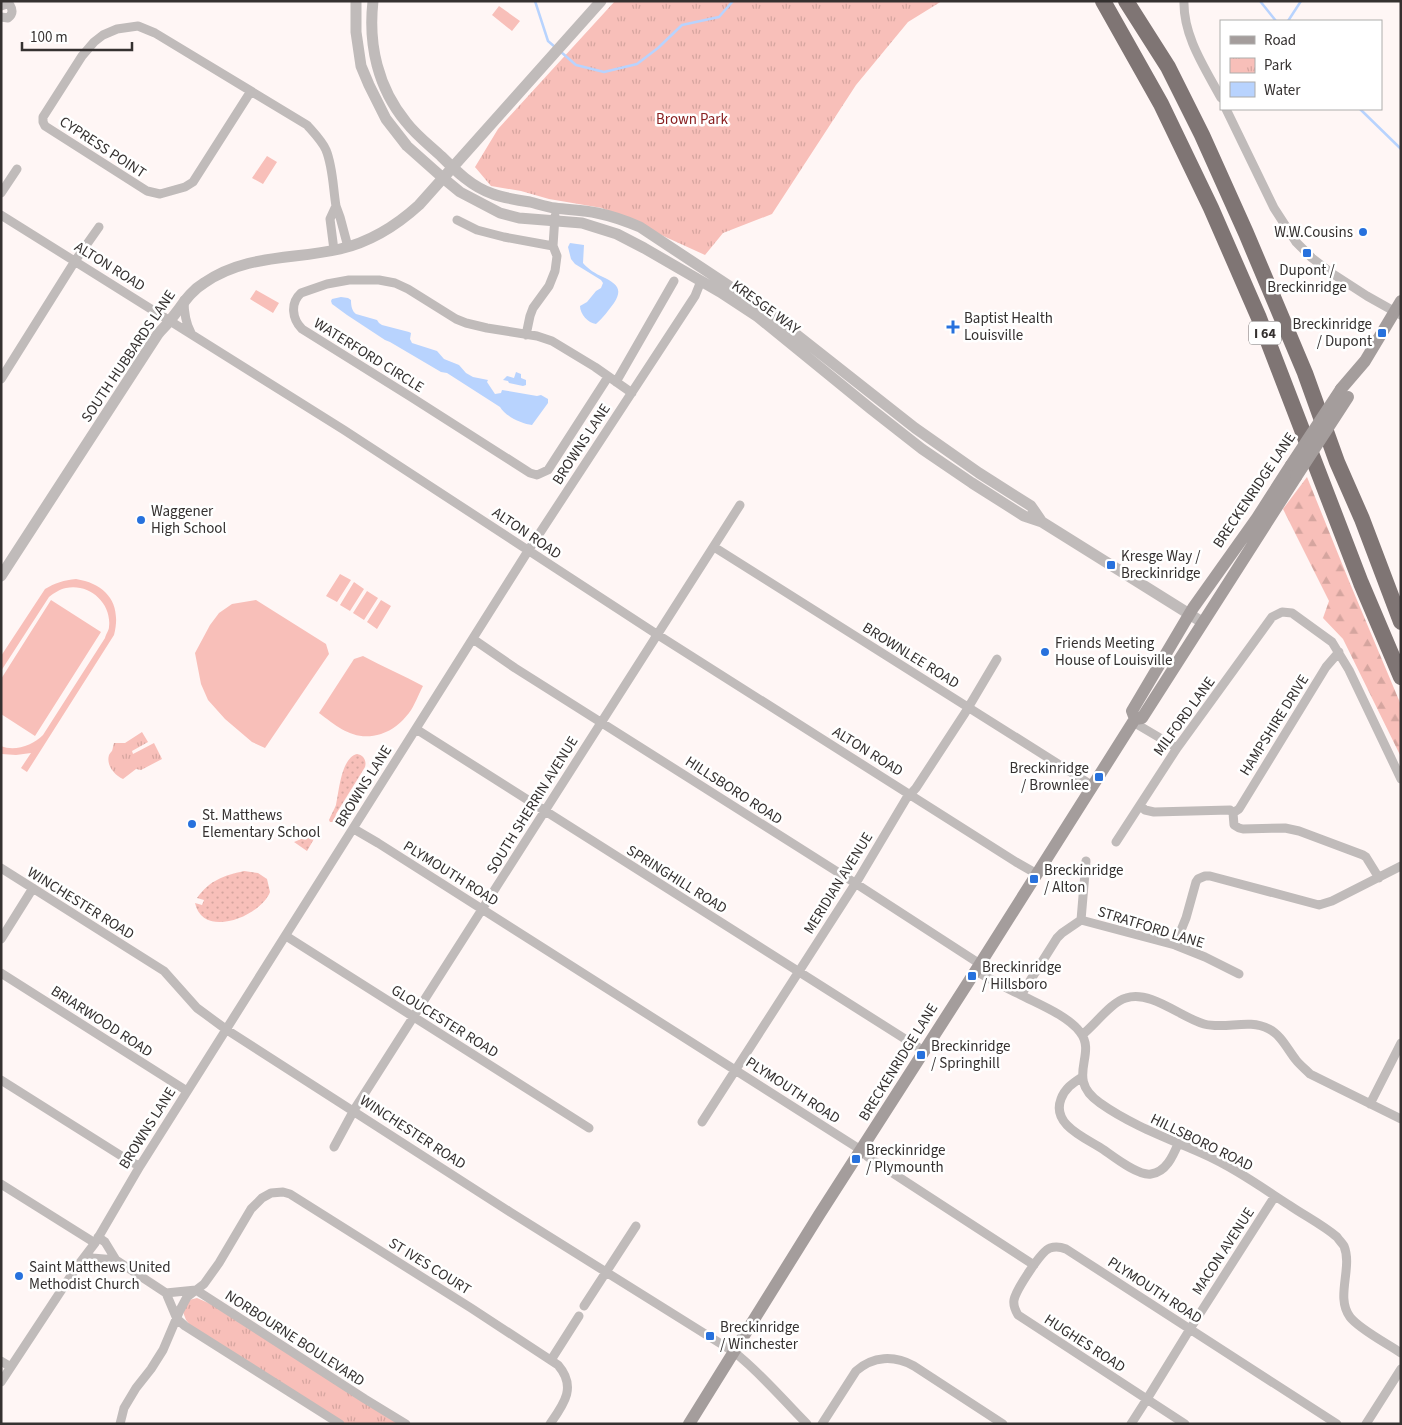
<svg xmlns="http://www.w3.org/2000/svg" width="1402" height="1425" viewBox="0 0 1402 1425" font-family="'Source Sans 3',sans-serif">
  <defs>
    <pattern id="grass-dots" width="8" height="8" patternUnits="userSpaceOnUse" patternTransform="scale(1.25)"><rect width="8" height="8" fill="#f8bfb9"/><path d="M2 2h.1M6 6h.1" fill="none" stroke="#d5a59f" stroke-width="1.8" stroke-linecap="round"/></pattern>
    <pattern id="forest-firs" width="22" height="20" patternUnits="userSpaceOnUse" patternTransform="scale(1.25)"><rect width="22" height="20" fill="#f8bfb9"/><path d="M5 1l3.5 6h-7zM16 11l3.5 6h-7z" fill="#d5a59f"/></pattern>
    <pattern id="park-tufts" width="24" height="20" patternUnits="userSpaceOnUse" patternTransform="scale(1.25)"><rect width="24" height="20" fill="#f8bfb9"/><path d="M3 7l-1-3M5 7V3M7 7l1-3M15 17l-1-3M17 17v-4M19 17l1-3" fill="none" stroke="#d5a59f"/></pattern>
  </defs>
  <rect width="100%" height="100%" fill="#fff6f5"/>
  <path fill="url(#grass-dots)" d="M357,754C363,755 367,760 365,767L336,814L334,822H330L329,820C331,815 334,810 336,805C339,792 341,758 357,754Z
    M318,832L307,851L294,842Z
    M244,871L258,873L267,879L270,892C261,916 203,940 195,903L202,905L204,900L197,898C210,880 223,876 244,871Z"/>
  <path fill="url(#forest-firs)" d="M1307,477L1349,581L1401,705V757L1343,639L1323,618L1329,601L1283,509Z"/>
  <path fill="url(#park-tufts)" d="M615,1H942L908,22L856,85L772,214L723,233L705,255L602,208L549,199L521,191L491,186L475,167L498,129Z
    M142,732L148,742L132,751L133,754L154,743L162,759L141,770L136,769L123,779C114,775 106,765 109,755C110,753 111,752 112,751C113,748 113,746 114,743H125Z
    M197,1298L213,1305L400,1424H344L191,1326L186,1320L183,1312L189,1300Z"/>
  <path fill="#f8bfb9" d="M499,6L520,21L512,31L492,15Z
    M267,156L277,162L263,184L252,178Z
    M256,290L279,303L273,313L250,299Z
    M340,574L351,580L337,602L326,596Z
    M76,579C107,584 122,604 114,635L27,772L21,768L31,753L16,755L2,754L1,746C15,752 33,745 43,735L105,638C106,634 109,630 109,627C112,603 89,583 66,588C60,589 54,593 49,597L1,671V656L45,589C55,583 64,580 76,579Z
    M354,582L364,589L350,611L340,605Z
    M367,591L378,598L364,620L353,613Z
    M51,600L101,632L35,736L1,714V679Z
    M256,600L326,644L329,654L265,748L252,742L225,719L208,700L201,684L195,653L210,625L219,613L232,604Z
    M381,600L391,606L377,629L367,622Z
    M363,656C383,667 403,675 423,686C418,695 415,705 409,713C401,723 393,730 381,734C355,742 339,728 319,713L354,659Z"/>
  <path fill="#b8d3fe" d="M570,243L584,245L583,263C588,269 596,274 603,277C615,283 624,288 614,303C608,311 603,318 596,324C588,323 580,314 580,306L587,302L596,291L601,288L603,283L601,280L575,264L571,259L568,247Z
    M341,297L348,298L351,300C351,306 352,311 356,314L377,320L379,323L382,325L409,332L411,333L410,339L412,343L437,351L444,359L459,365L466,373L473,377L488,380L487,382L495,394L501,393L502,390L537,396L541,395L548,399V403L532,425C522,424 505,416 500,407L447,373L441,372L390,342L385,340L347,315L332,304L331,301L332,299Z
    M516,372L521,374V378L526,380V385L523,386L509,383L508,381L503,380L507,376L514,378Z"/>
  <g fill="none" stroke-linecap="round" stroke-linejoin="round">
    <path stroke="#b8d3fe" stroke-width="2.5" d="M535,1L548,41L555,47
      M1260,1L1276,21
      M1288,21L1301,1
      M561,52L576,65L604,72L637,64L658,48L682,25L719,17L733,1
      M1360,109L1401,149"/>
    <path stroke="#c0bbba" stroke-width="9" d="M1184,1C1183,36 1205,68 1221,98
      M1,6L7,4L10,5C13,10 13,14 8,18L1,17
      M251,91L193,182L185,187L160,194L147,191L45,126L43,122V117L82,56L94,42L103,35L117,29L138,26L155,33L307,125C314,133 322,141 326,150C333,167 333,188 336,206
      M1226,109L1274,208L1296,242L1312,258L1333,274L1367,296L1401,315
      M1,193L17,169
      M1,215L344,430L658,635L1016,862L1037,874
      M457,220L477,230L504,237L553,246
      M334,250L330,219L336,206L340,217L348,247
      M184,300C184,312 185,322 191,333
      M526,335L530,316L533,308L549,286L555,271L557,256L553,246L555,216
      M608,377L548,470L537,475L530,473L411,397L302,329C292,319 290,303 301,293L327,284L349,280H379L395,283L408,289L456,319L466,323L487,328L537,336L552,341L595,367L632,393
      M1,379L75,261L99,227
      M616,382L674,281
      M714,547L1093,786
      M473,639L515,668L855,883L980,964
      M1133,722L1177,748
      M416,729L924,1051
      M1140,805L1145,810L1154,812L1230,810L1233,813L1234,825L1239,828L1243,829L1285,828L1299,831L1363,855L1366,857L1379,878
      M1233,813L1239,809L1326,667L1339,652
      M354,829L378,843L861,1150L868,1157L1034,1265
      M1116,842L1177,748L1272,617L1282,612L1292,613L1332,642L1349,670L1401,779
      M1,868L164,971L197,1008L227,1030L510,1212L734,1352C761,1373 783,1400 807,1424
      M1081,920L1175,945L1205,957L1239,974
      M286,936L589,1128
      M1,939L33,888
      M1175,945L1186,918L1196,882L1198,879L1205,876H1210L1319,905L1332,901L1401,866
      M976,971C990,979 1004,987 1019,994C1038,1004 1067,1015 1080,1032C1098,1055 1064,1078 1100,1103C1131,1125 1167,1138 1201,1153C1233,1167 1261,1187 1289,1205C1305,1216 1323,1225 1337,1237C1339,1240 1342,1243 1344,1246C1353,1268 1335,1297 1350,1317C1359,1329 1388,1344 1401,1353
      M1,973L187,1091
      M1021,995L1057,938L1062,933L1081,920L1086,861
      M1082,1035C1095,1025 1111,1002 1126,998C1151,990 1180,1017 1204,1024C1226,1030 1248,1018 1269,1029C1281,1035 1288,1050 1296,1060C1300,1065 1305,1069 1310,1074L1401,1119
      M1082,1077C1073,1083 1065,1088 1061,1099C1051,1125 1086,1138 1104,1150C1114,1157 1138,1176 1151,1174C1166,1172 1173,1156 1178,1144
      M1,1080L131,1162L140,1166
      M1370,1104L1401,1043
      M702,1122L859,878L906,799L916,788L965,713L997,659
      M334,1147L354,1110L740,505
      M1,1184L95,1243
      M98,1237L105,1242L116,1260L166,1293L177,1319L185,1326L340,1424
      M87,1254L92,1258L116,1260
      M166,1293L196,1290L365,1399L406,1424
      M584,1306L636,1226
      M551,1360L579,1316
      M1,1361L11,1367
      M1,1382L76,1268L95,1243L140,1166L528,551L695,296L701,281
      M120,1424L124,1408L136,1388L151,1369L163,1350L180,1310L187,1297L204,1284L219,1263L251,1209L262,1198L271,1193L283,1192L290,1194L471,1308L558,1365C577,1387 564,1404 550,1424
      M822,1424L856,1371C873,1356 894,1355 914,1366L1003,1424
      M1131,1424L1147,1399L1190,1329L1275,1196
      M1185,1424L1018,1315C1015,1310 1013,1306 1014,1300C1016,1290 1041,1251 1050,1248C1056,1246 1061,1247 1066,1249L1337,1424
      M1366,1424L1401,1369"/>
    <path stroke="#c0bbba" stroke-width="11" d="M356,1V32L361,66L369,85L386,119L407,146L443,178L460,192L500,213L519,218L582,223L617,234L644,248L720,292L758,317L871,409L922,449L972,483L1024,516L1042,522L1202,622
      M373,1C368,45 378,88 406,122C416,135 429,145 441,156C456,171 472,187 493,194C504,198 517,200 530,202C538,204 547,207 555,208C569,210 583,210 597,213C612,216 626,221 640,227L764,309L915,428L979,473L1031,506L1042,522
      M1,576L158,334C162,329 167,325 171,319C182,306 189,292 204,283C246,254 292,260 340,249C370,242 396,226 419,205L601,1"/>
    <path stroke="#a49d9c" stroke-width="12" d="M1341,389L1365,361L1401,301
      M1135,719L1132,711L1193,608L1257,518L1291,465
      M689,1424L819,1215L980,964L1133,722L1135,719L1142,718L1296,477"/>
    <path stroke="#7f7574" stroke-width="16" d="M1103,1L1161,104L1211,208L1259,318L1361,583L1401,677
      M1126,1L1168,67L1202,135L1246,233L1305,373L1337,462L1362,519L1401,622"/>
    <path stroke="#a49d9c" stroke-width="12" d="M1291,465L1341,389
      M1296,477L1348,397"/>
  </g>
  <g fill="#2771dd" stroke="#fff" stroke-width="2">
    <circle cx="1363" cy="232" r="5"/>
    <rect x="1302" y="248" width="10" height="10" rx="2.5"/>
    <path d="M950.5 319.5h5v5h5v5h-5v5h-5v-5h-5v-5h5z"/>
    <rect x="1377" y="328" width="10" height="10" rx="2.5"/>
    <circle cx="141" cy="520" r="5"/>
    <rect x="1106" y="560" width="10" height="10" rx="2.5"/>
    <circle cx="1045" cy="652" r="5"/>
    <rect x="1094" y="772" width="10" height="10" rx="2.5"/>
    <circle cx="192" cy="824" r="5"/>
    <rect x="1029" y="874" width="10" height="10" rx="2.5"/>
    <rect x="967" y="971" width="10" height="10" rx="2.5"/>
    <rect x="916" y="1050" width="10" height="10" rx="2.5"/>
    <rect x="851" y="1154" width="10" height="10" rx="2.5"/>
    <circle cx="19" cy="1276" r="5"/>
    <rect x="705" y="1331" width="10" height="10" rx="2.5"/>
  </g>
  <g text-anchor="middle" stroke-width="5" stroke-linejoin="round" paint-order="stroke">
    <rect fill="#fff" stroke="#726f6e" stroke-width="1" x="1249" y="321.5" width="32" height="23" rx="4"/>
    <g font-size="14" font-weight="bold" fill="#353130">
      <text x="1265" y="338">I 64</text>
    </g>
    <g font-size="15" fill="#892021" stroke="#fff">
      <text x="692" y="124">Brown Park</text>
    </g>
    <g font-size="15" fill="#353130" stroke="#fff">
      <text transform="translate(103 147) rotate(33)" y="5">CYPRESS POINT</text>
      <text transform="translate(110 266) rotate(32)" y="5">ALTON ROAD</text>
      <text transform="translate(766 307) rotate(36)" y="5">KRESGE WAY</text>
      <text transform="translate(369 355) rotate(32)" y="5">WATERFORD CIRCLE</text>
      <text transform="translate(128 356) rotate(-56)" y="5">SOUTH HUBBARDS LANE</text>
      <text transform="translate(581 444) rotate(-57)" y="5">BROWNS LANE</text>
      <text transform="translate(1254 490) rotate(-56)" y="5">BRECKENRIDGE LANE</text>
      <text transform="translate(527 533) rotate(34)" y="5">ALTON ROAD</text>
      <text transform="translate(911 655) rotate(32)" y="5">BROWNLEE ROAD</text>
      <text transform="translate(1184 716) rotate(-54)" y="5">MILFORD LANE</text>
      <text transform="translate(1274 725) rotate(-58)" y="5">HAMPSHIRE DRIVE</text>
      <text transform="translate(868 751) rotate(32)" y="5">ALTON ROAD</text>
      <text transform="translate(363 786) rotate(-58)" y="5">BROWNS LANE</text>
      <text transform="translate(734 790) rotate(33)" y="5">HILLSBORO ROAD</text>
      <text transform="translate(532 805) rotate(-58)" y="5">SOUTH SHERRIN AVENUE</text>
      <text transform="translate(451 873) rotate(32)" y="5">PLYMOUTH ROAD</text>
      <text transform="translate(677 879) rotate(32)" y="5">SPRINGHILL ROAD</text>
      <text transform="translate(838 883) rotate(-58)" y="5">MERIDIAN AVENUE</text>
      <text transform="translate(81 903) rotate(32)" y="5">WINCHESTER ROAD</text>
      <text transform="translate(1151 927) rotate(17)" y="5">STRATFORD LANE</text>
      <text transform="translate(102 1021) rotate(33)" y="5">BRIARWOOD ROAD</text>
      <text transform="translate(445 1021) rotate(32)" y="5">GLOUCESTER ROAD</text>
      <text transform="translate(898 1062) rotate(-58)" y="5">BRECKENRIDGE LANE</text>
      <text transform="translate(793 1090) rotate(33)" y="5">PLYMOUTH ROAD</text>
      <text transform="translate(147 1128) rotate(-58)" y="5">BROWNS LANE</text>
      <text transform="translate(413 1132) rotate(33)" y="5">WINCHESTER ROAD</text>
      <text transform="translate(1202 1142) rotate(26)" y="5">HILLSBORO ROAD</text>
      <text transform="translate(1223 1251) rotate(-57)" y="5">MACON AVENUE</text>
      <text transform="translate(430 1266) rotate(32)" y="5">ST IVES COURT</text>
      <text transform="translate(1155 1290) rotate(33)" y="5">PLYMOUTH ROAD</text>
      <text transform="translate(295 1338) rotate(33)" y="5">NORBOURNE BOULEVARD</text>
      <text transform="translate(1085 1343) rotate(33)" y="5">HUGHES ROAD</text>
    </g>
    <g font-size="15" fill="#353130" stroke="#fff" text-anchor="start">
      <text x="1353" y="237" text-anchor="end">W.W.Cousins</text>
      <text x="1307" y="275" text-anchor="middle">Dupont /<tspan x="1307" dy="17">Breckinridge</tspan></text>
      <text x="964" y="323">Baptist Health<tspan x="964" dy="17">Louisville</tspan></text>
      <text x="1372" y="329" text-anchor="end">Breckinridge<tspan x="1372" dy="17">/ Dupont</tspan></text>
      <text x="151" y="516">Waggener<tspan x="151" dy="17">High School</tspan></text>
      <text x="1121" y="561">Kresge Way /<tspan x="1121" dy="17">Breckinridge</tspan></text>
      <text x="1055" y="648">Friends Meeting<tspan x="1055" dy="17">House of Louisville</tspan></text>
      <text x="1089" y="773" text-anchor="end">Breckinridge<tspan x="1089" dy="17">/ Brownlee</tspan></text>
      <text x="202" y="820">St. Matthews<tspan x="202" dy="17">Elementary School</tspan></text>
      <text x="1044" y="875">Breckinridge<tspan x="1044" dy="17">/ Alton</tspan></text>
      <text x="982" y="972">Breckinridge<tspan x="982" dy="17">/ Hillsboro</tspan></text>
      <text x="931" y="1051">Breckinridge<tspan x="931" dy="17">/ Springhill</tspan></text>
      <text x="866" y="1155">Breckinridge<tspan x="866" dy="17">/ Plymounth</tspan></text>
      <text x="29" y="1272">Saint Matthews United<tspan x="29" dy="17">Methodist Church</tspan></text>
      <text x="720" y="1332">Breckinridge<tspan x="720" dy="17">/ Winchester</tspan></text>
    </g>
  </g>
  <rect width="1402" height="1425" fill="none" stroke="#353130" stroke-width="5"/>
  <rect x="1220" y="20" width="162" height="90" fill="#ffffff" stroke="#aeadac"/>
  <rect x="1230" y="36" width="25" height="8" fill="#a49d9c" stroke="#aeadac"/>
  <text x="1264" y="45" font-size="15" fill="#353130">Road</text>
  <rect x="1230" y="58" width="25" height="15" fill="url(#park-tufts)" stroke="#aeadac"/>
  <text x="1264" y="70" font-size="15" fill="#353130">Park</text>
  <rect x="1230" y="82" width="25" height="15" fill="#b8d3fe" stroke="#aeadac"/>
  <text x="1264" y="95" font-size="15" fill="#353130">Water</text>
  <path d="M22 42v8h110v-8" fill="none" stroke="#353130" stroke-width="2.5"/>
  <text x="30" y="42" font-size="15" fill="#353130" stroke="#ffffff" stroke-width="4" paint-order="stroke">100 m</text>
</svg>
